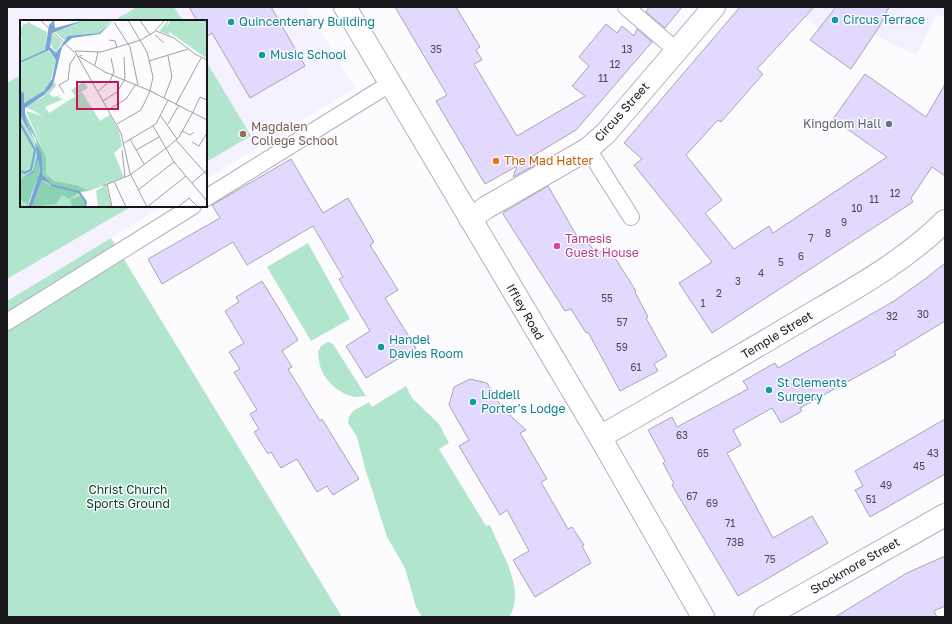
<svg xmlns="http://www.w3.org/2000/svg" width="952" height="624" viewBox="0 0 952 624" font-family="'Golos Text',sans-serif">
  <rect width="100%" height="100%" fill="#fcfbfe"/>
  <path fill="#f2f0fd" d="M794,7H945V18L937,14L916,55L859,27L843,50Z"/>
  <path fill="#f5f1fe" d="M7,7H306L355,88L206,179V21H21V206H163L7,301Z"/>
  <path fill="#b2e5cd" d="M137,7H174L183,21H113Z
    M206,61L251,136L206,162Z
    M21,75V206H132L7,279V83Z
    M111,238L342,617H7V301Z
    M308,243L350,319L311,341L267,267Z
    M328,342L333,344L366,396C363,396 359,397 356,397C343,396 327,383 322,371C319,365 319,358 318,352L321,346Z
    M406,386L412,398L439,424L449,443L439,449L486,526L490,525C500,551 527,590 509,617H422L416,607L405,568L387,537L365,468L357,437L348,423L349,417L353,411L369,402L372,407Z"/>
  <path fill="#e3d9fe" stroke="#a9a5b2" d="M189,7H271L305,66L250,98L212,33L206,37V21H197Z
    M395,7H456L480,47L476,50L482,60L474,64L517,136L585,96L572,86L589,66L579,57L606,24L617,33L622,26L634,36L637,29L652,42L576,130L531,157L535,165L513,177L517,166L485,184L436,101L447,95Z
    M649,7H682L665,28L646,12Z
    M740,7H814L757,69L763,74L721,122L718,120L686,155L722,200L705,213L734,249L769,226L773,233L887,157L833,119L865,74L926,117L945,84V176L932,167L911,198L913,202L712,333L679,283L712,262L634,165L642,159L624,143Z
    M836,7H889L879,27L851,69L810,40Z
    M291,159L323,213L348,198L374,242L370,245L398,290L385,298L416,348L366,378L346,346L370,331L339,279L343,277L313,226L247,265L233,242L162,284L148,259L220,218L212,205Z
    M548,186L582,245L588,242L596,254L608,247L636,291L635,292L648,317L646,318L667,356L654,364L658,371L620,391L588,332L586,333L571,309L565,311L503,214L504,212Z
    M945,263V321L894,352L896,355L800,408L802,411L781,423L772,408L733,430L741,445L727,453L773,538L812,516L828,543L738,596L672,485L674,484L663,463L665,461L648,430L672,417L677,427L748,389L743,381L775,363L778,368L894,301L925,279Z
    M262,281L298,340L282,351L292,367L288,369L320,421L322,419L359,479L333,495L327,486L317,492L297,459L281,468L271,452L268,454L254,432L259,429L250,414L257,410L234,372L240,369L229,352L244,343L225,311L239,302L236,297Z
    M470,379L487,383L502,408L526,430L520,433L547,479L541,482L568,529L572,527L584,545L582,546L591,563L535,597L513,560L529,551L507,510L500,515L459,446L469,440L449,405L454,387Z
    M945,419V474L870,517L855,490L863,486L855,471Z
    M945,556V606L934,611L937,617H835L907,573Z"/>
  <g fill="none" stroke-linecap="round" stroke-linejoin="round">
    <g stroke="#b3afbd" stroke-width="18">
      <path id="service" d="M626,7L677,51
        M588,149L631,217
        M206,198L391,83
        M7,322L193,206"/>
    </g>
    <g stroke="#b3afbd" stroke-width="24">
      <path id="minor" d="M470,219L487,207L588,149L606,133L714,7
        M600,437C669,397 738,358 806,317C854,289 906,260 945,221
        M765,617L945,515"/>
    </g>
    <g stroke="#b3afbd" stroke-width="24">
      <path id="primary" d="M345,7L600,437L703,617"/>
    </g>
    <use href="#service" stroke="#fff" stroke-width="16"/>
    <use href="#minor" stroke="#fff" stroke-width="22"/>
    <use href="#primary" stroke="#fff" stroke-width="22"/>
  </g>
  <g fill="#0f9aa8" stroke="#fcfbfe" stroke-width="1.5">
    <circle cx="835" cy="20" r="4"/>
    <circle cx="231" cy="22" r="4"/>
    <circle cx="262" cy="55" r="4"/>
    <circle cx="381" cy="347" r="4"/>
    <circle cx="769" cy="390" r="4"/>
    <circle cx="473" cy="402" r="4"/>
  </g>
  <circle fill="#6b7280" stroke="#fcfbfe" stroke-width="1.5" cx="889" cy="124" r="4"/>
  <circle fill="#8d6e63" stroke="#fcfbfe" stroke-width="1.5" cx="243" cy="134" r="4"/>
  <circle fill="#e8710a" stroke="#fcfbfe" stroke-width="1.5" cx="496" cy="161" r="4"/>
  <circle fill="#d1479c" stroke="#fcfbfe" stroke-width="1.5" cx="557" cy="246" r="4"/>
  <g text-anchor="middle" stroke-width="3" stroke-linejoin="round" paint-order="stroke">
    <g font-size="10" fill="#4a4754">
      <text x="436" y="53">35</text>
      <text x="627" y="53">13</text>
      <text x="615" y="68">12</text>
      <text x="603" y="82">11</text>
      <text x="895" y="197">12</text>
      <text x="874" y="203">11</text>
      <text x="857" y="212">10</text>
      <text x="844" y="226">9</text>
      <text x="828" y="237">8</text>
      <text x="811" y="242">7</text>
      <text x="801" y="260">6</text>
      <text x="781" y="266">5</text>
      <text x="761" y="277">4</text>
      <text x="738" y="285">3</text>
      <text x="719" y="297">2</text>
      <text x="607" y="302">55</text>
      <text x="703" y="307">1</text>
      <text x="923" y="318">30</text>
      <text x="892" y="320">32</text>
      <text x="622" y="326">57</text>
      <text x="622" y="351">59</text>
      <text x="636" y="371">61</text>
      <text x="682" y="439">63</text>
      <text x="703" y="457">65</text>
      <text x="933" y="457">43</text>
      <text x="919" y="470">45</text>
      <text x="886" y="489">49</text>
      <text x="692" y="500">67</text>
      <text x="871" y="503">51</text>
      <text x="712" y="507">69</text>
      <text x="730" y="527">71</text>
      <text x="735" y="546">73B</text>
      <text x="770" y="563">75</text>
    </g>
    <g font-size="12" fill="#0d838f" stroke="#fcfbfe" text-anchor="start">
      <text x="843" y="24">Circus Terrace</text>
      <text x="239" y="26">Quincentenary Building</text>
      <text x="270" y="59">Music School</text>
      <text x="389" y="344">Handel<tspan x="389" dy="14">Davies Room</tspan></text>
      <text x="777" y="387">St Clements<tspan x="777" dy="14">Surgery</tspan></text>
      <text x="481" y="399">Liddell<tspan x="481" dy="14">Porter's Lodge</tspan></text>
    </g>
    <g font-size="12" fill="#17161b" stroke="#fcfbfe">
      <text transform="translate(622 112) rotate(-48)" y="4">Circus Street</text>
      <text transform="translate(525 312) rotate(60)" y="4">Iffley Road</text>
      <text transform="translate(777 335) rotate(-31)" y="4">Temple Street</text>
      <text transform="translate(855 566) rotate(-30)" y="4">Stockmore Street</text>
    </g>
    <g font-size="12" fill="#5b616d" stroke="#fcfbfe" text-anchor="end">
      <text x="881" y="128">Kingdom Hall</text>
    </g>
    <g font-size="12" fill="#785e54" stroke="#fcfbfe" text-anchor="start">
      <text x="251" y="131">Magdalen<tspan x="251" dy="14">College School</tspan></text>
    </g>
    <g font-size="12" fill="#c56008" stroke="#fcfbfe" text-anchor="start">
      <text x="504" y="165">The Mad Hatter</text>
    </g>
    <g font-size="12" fill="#b23c85" stroke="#fcfbfe" text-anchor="start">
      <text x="565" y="243">Tamesis<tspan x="565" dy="14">Guest House</tspan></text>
    </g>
    <g font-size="12" fill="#003d29" stroke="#fcfbfe">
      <text x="128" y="494">Christ Church<tspan x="128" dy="14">Sports Ground</tspan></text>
    </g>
  </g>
  <g transform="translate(20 20)">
    <rect width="187" height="187" fill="#fcfbfe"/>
    <path d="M65,0H92L79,13L50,16L44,20L34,11ZM148,0L147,8L150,0H187L186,38L148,11L150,15L139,11ZM8,2L27,12L25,30L0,41V20L2,21L0,11L4,3L6,5ZM32,13L42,22L36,33L34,31L37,30H34L30,23ZM28,30L36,40L29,66L18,76L3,83L4,76L0,71V43ZM35,62L36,66L29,74L33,77L41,75L38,77L43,79L25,87L29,93L62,72L80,101L90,95L99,111L102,126L94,133L104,157L69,171L57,165L35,161L26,154V137L6,91L23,96L6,87L23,77ZM64,62L68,68L55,76L51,70ZM0,93L16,126L18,139L8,187H0ZM27,163L59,172L66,182L65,187H12ZM86,165L92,187H78L76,171Z" fill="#b2e5cd"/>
    <path d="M4,91L26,137V154L35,161L57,165L69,171L59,172L50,179L42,175L36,184L12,187L22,160L31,166L43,167L32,165L24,158L16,119L9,109ZM18,139L20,151L7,187V184L0,179V160L14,152ZM60,176L65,180L66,187H52L50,180Z" fill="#8bd2b2"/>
    <path d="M34,0L35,8L65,0L32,13L30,27L36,33L48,16L79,13L94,0L80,14L52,18L42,27L33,65L24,75L5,88V95L9,109L21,133L23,155L32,165L22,160L12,187H8L20,151L18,139L14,152L0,160L14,150L17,136L15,122L0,95V71L4,73V83L24,71L32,59L36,40L29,30L0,43V41L25,30L29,5Z" fill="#79a5d6"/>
    <path fill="none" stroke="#79a5d6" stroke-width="2" d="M0,103L15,130L11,150L5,153L0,151M31,165L59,172L66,182L65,187"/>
    <path fill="none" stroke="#a09fa3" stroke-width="1" d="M20,0L54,32M108,0L127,32L133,57L130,71M120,0L130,15M94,2L110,27L118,65M136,11L154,18L175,34L187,40M135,15L144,23M89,20L95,21L97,28M62,35L58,37L55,31L81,32L121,20L134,12L145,0M58,37L101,113L110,153L127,187M60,37L85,52L135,73M104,37L105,59M129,41L168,29M75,45L78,32M78,71L90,61L94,52L91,38M44,73L39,65L48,60L50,44L56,35M134,73L187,100M144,78L152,57L148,36M83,81L97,72L105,59M156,84L181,38M88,90L106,79L116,64M173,92L180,77L187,80M140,95L157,119M97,104L121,90L130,71M148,104L159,85M133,106L154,142L187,181M162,111L170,115L174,112M110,119L124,144M156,120L187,155M172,122L179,126L187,113M104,123L136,104L148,80M102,130L105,157M116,130L139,117M94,161L106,187M172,163L187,150M87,164L92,187M83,166L110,155L149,126L159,117L173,92M118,170L154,142M127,187L166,156M158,187L169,178L178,187"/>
    <path fill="#c2185b" fill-opacity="0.15" stroke="#c2185b" stroke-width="2" d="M57,62H98V89H57Z"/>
    <rect width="187" height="187" fill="none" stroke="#17161b" stroke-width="2"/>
  </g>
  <rect width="952" height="624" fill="none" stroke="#17161b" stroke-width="16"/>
</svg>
